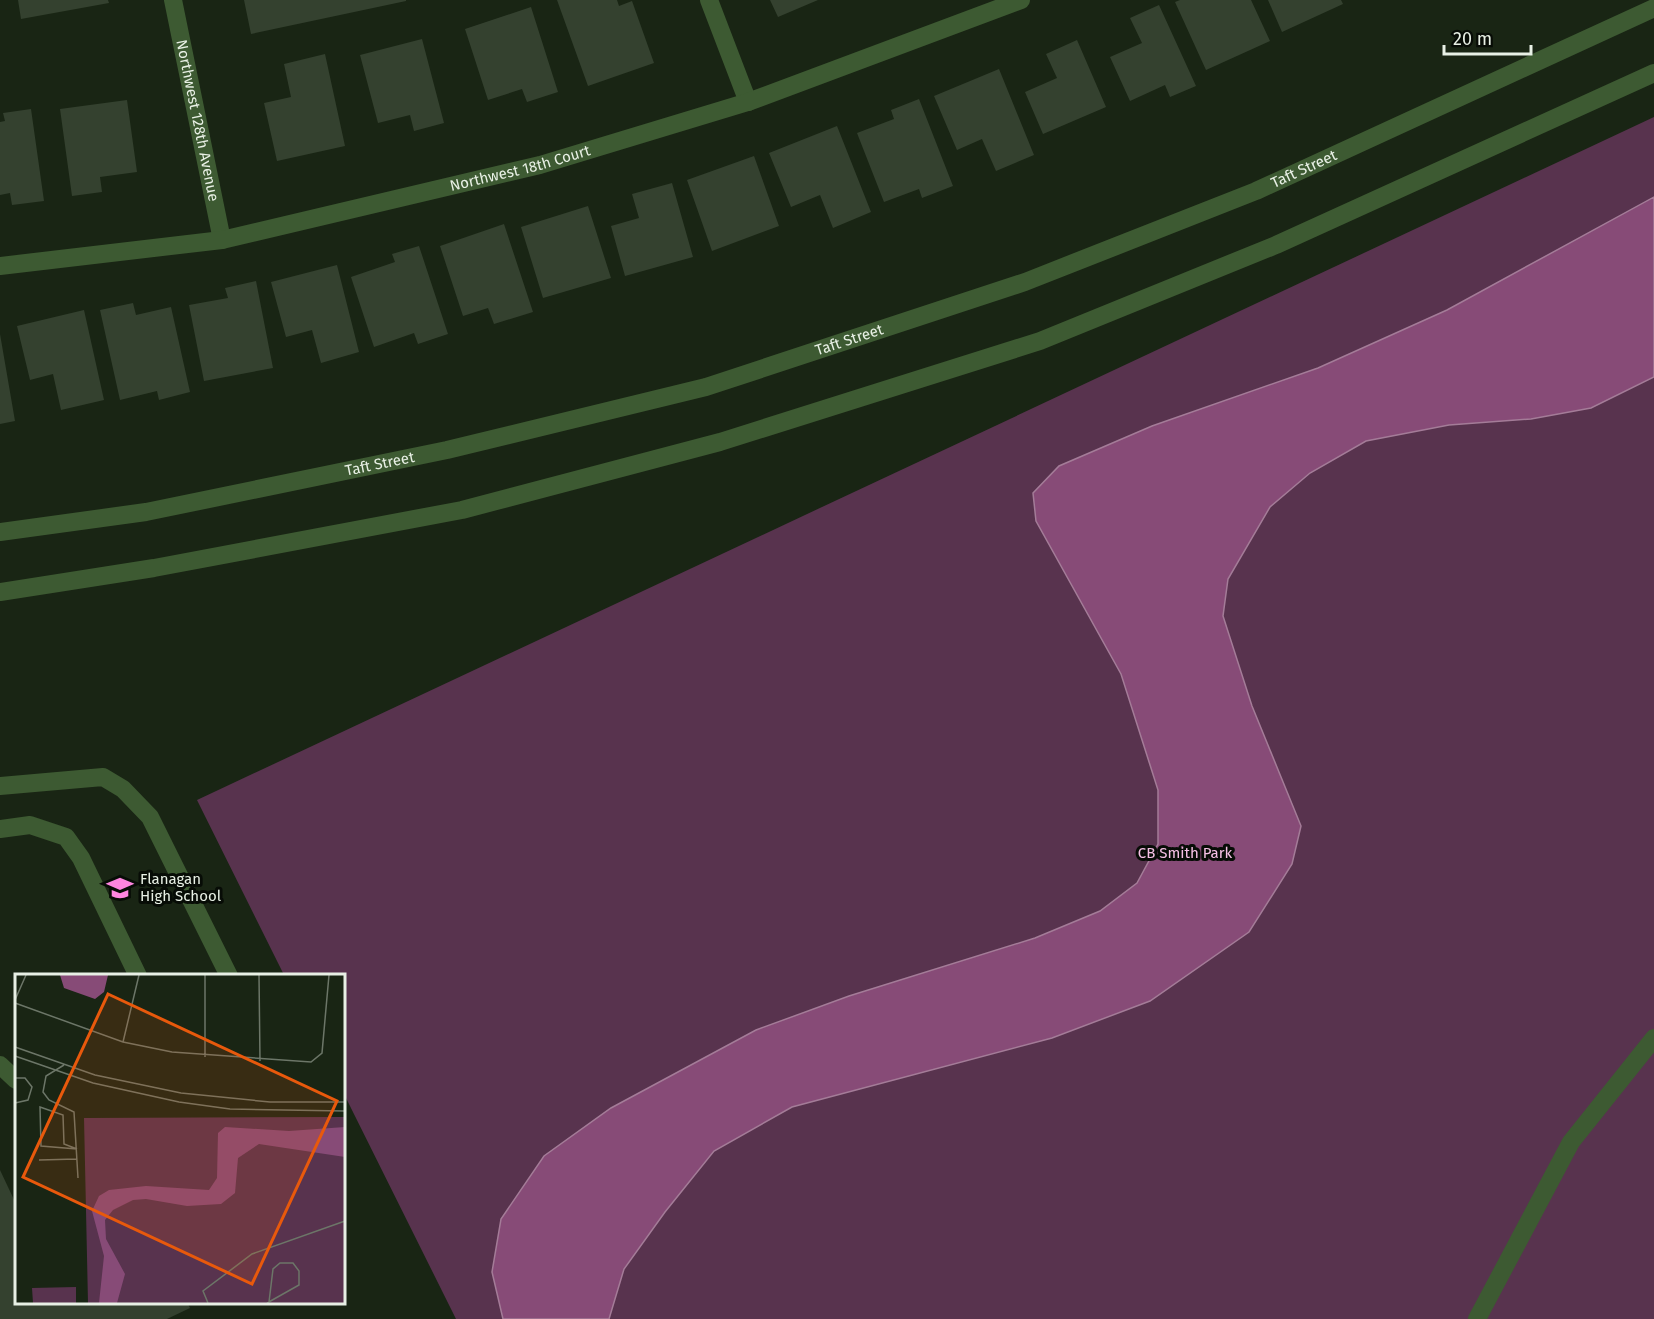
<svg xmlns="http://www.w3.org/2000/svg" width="1654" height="1319" viewBox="0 0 1654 1319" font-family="'Fira Sans',sans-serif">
  <rect width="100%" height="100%" fill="#192514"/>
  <path fill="#58334e" d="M1654,117V1319H456L344,1094V976L284,975L197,800Z"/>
  <path fill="#874b77" stroke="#a47c98" stroke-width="1.5" d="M1654,197V377L1591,408L1531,419L1449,425L1366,441L1310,473L1270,507L1228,579L1223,616L1252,706L1301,826L1292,864L1249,932L1150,1001L1052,1038L792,1107L714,1151L665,1212L624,1269L609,1319H503L492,1272L501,1219L544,1156L611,1108L756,1030L849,996L1035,938L1100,911L1137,883L1158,844V790L1121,674L1036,521L1033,493L1059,466L1152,426L1318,368L1447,310Z"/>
  <path fill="#34412f" d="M18,0H108L109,3L21,19Z
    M244,0H406V1L251,34Z
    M557,0H617L619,6L632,1L654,63L588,86Z
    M770,0H818L778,17Z
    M1180,0H1251L1270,41L1206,70L1175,2Z
    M1268,0H1341L1343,4L1282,32Z
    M1159,5L1196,86L1170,97L1165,85L1130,101L1110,57L1142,43L1130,18Z
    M531,7L558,92L527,102L522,89L488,100L465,29Z
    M422,39L444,123L414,131L410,115L378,123L360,55Z
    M1077,40L1106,107L1043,134L1025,92L1057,78L1046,54Z
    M325,54L345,146L277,161L264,103L291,97L284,64Z
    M999,69L1034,155L996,171L982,139L957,150L934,96Z
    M919,99L953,186L922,198L919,189L884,202L857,133L894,119L891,110Z
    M127,100L137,172L100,177L102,192L72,196L60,109Z
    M31,109L44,201L12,205L10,193L0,195V122L5,121L3,113Z
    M837,126L871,212L833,228L820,195L791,207L769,153Z
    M754,156L779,226L712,251L687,180Z
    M672,183L693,257L625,276L611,226L639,218L632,194Z
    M588,206L611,278L543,298L521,227Z
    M504,224L533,312L494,324L488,308L463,316L440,246Z
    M419,246L448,334L418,344L414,333L374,347L351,277L395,262L392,254Z
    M337,265L359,352L321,363L312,330L286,337L271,282Z
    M256,281L273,368L204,381L189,305L228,298L225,288Z
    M133,303L136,315L171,307L190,392L159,400L157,391L120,400L100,310Z
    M84,310L104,400L61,410L53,374L30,380L17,326Z
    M0,334L15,421L0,424Z
    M0,1170L16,1204V1302H187L190,1308L167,1319H0Z"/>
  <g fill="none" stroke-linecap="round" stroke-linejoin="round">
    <g stroke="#3d5a32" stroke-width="18">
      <path id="s1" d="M173,0L222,240"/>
      <path d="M709,0L748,102"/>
      <path id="s2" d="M0,266L222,240L540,165L748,102L1021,0"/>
      <path id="s3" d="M0,532L146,512L447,450L706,387L1025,282L1256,191L1654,8"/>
      <path d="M0,592L154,568L462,510L720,442L1040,341L1276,245L1654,73"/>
      <path d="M0,786L103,777L123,789L150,817L229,976"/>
      <path d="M0,829L30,825L66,837L81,858L138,976"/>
      <path d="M0,1065L16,1080"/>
      <path d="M1477,1319L1571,1142L1654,1038"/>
    </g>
  </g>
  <defs>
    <g id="school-bare" transform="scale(2.07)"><path d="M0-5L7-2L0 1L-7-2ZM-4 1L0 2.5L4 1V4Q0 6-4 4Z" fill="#fe85df" stroke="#070c06" stroke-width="2.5" paint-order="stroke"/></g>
  </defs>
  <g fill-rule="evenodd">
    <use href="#school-bare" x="120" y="888"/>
  </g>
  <g text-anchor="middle" stroke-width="6" stroke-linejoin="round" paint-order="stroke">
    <g font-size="15" fill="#e8f0e5" stroke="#070c06">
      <text dy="5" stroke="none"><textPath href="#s1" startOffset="123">Northwest 128th Avenue</textPath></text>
      <text dy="5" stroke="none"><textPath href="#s2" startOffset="530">Northwest 18th Court</textPath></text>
      <text dy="5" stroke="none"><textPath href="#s3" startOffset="1358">Taft Street</textPath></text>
      <text dy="5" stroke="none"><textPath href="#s3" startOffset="872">Taft Street</textPath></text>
      <text dy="5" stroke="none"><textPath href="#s3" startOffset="386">Taft Street</textPath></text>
    </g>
    <g font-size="15" fill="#f6c0e5" stroke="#070c06">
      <text x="1185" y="858">CB Smith Park</text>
    </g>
    <g font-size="15" fill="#e8f0e5" stroke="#070c06" text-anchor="start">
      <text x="140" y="884">Flanagan<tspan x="140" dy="17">High School</tspan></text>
    </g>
  </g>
  <g transform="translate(15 974)">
    <rect width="330" height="330" fill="#192514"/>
    <path d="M330,143V329H73L69,144ZM61,313V329H18L17,314Z" fill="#58334e"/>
    <path d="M45,1H93L89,18L80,25L49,14ZM210,153L274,157L330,153V183L244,170L223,184L220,219L206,230L172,232L131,225L118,226L98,236L90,246L91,265L110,300L102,329H84L89,282L77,237L84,222L94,216L131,212L194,216L202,204L203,159Z" fill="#874b77"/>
    <path fill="none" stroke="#6c7668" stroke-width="1.5" d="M190,1V83M244,1L245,87M0,26L11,1M0,29L108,68L157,78L296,88L307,79L314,1M108,68L124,1M0,73L80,101L166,119L255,128H330M0,82L78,109L164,128L215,135L330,137M49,91L31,102L28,118L34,126L59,138L63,204M0,104H10L17,113L13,126L0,129M25,133L48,141L49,170L62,175L26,172ZM24,186L62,185M193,329L188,317L237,280L330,247M252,329L284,311V297L278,289H265L258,295L254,328"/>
    <path fill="#e8590c" fill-opacity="0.15" stroke="#e8590c" stroke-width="3" d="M93,20L322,127L237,310L8,203Z"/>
    <rect width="330" height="330" fill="none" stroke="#e8f0e5" stroke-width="3"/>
  </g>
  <path d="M1444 45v9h87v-9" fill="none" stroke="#e8f0e5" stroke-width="3"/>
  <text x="1453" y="45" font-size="18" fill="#e8f0e5" stroke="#070c06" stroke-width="4.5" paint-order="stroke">20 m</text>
</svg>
